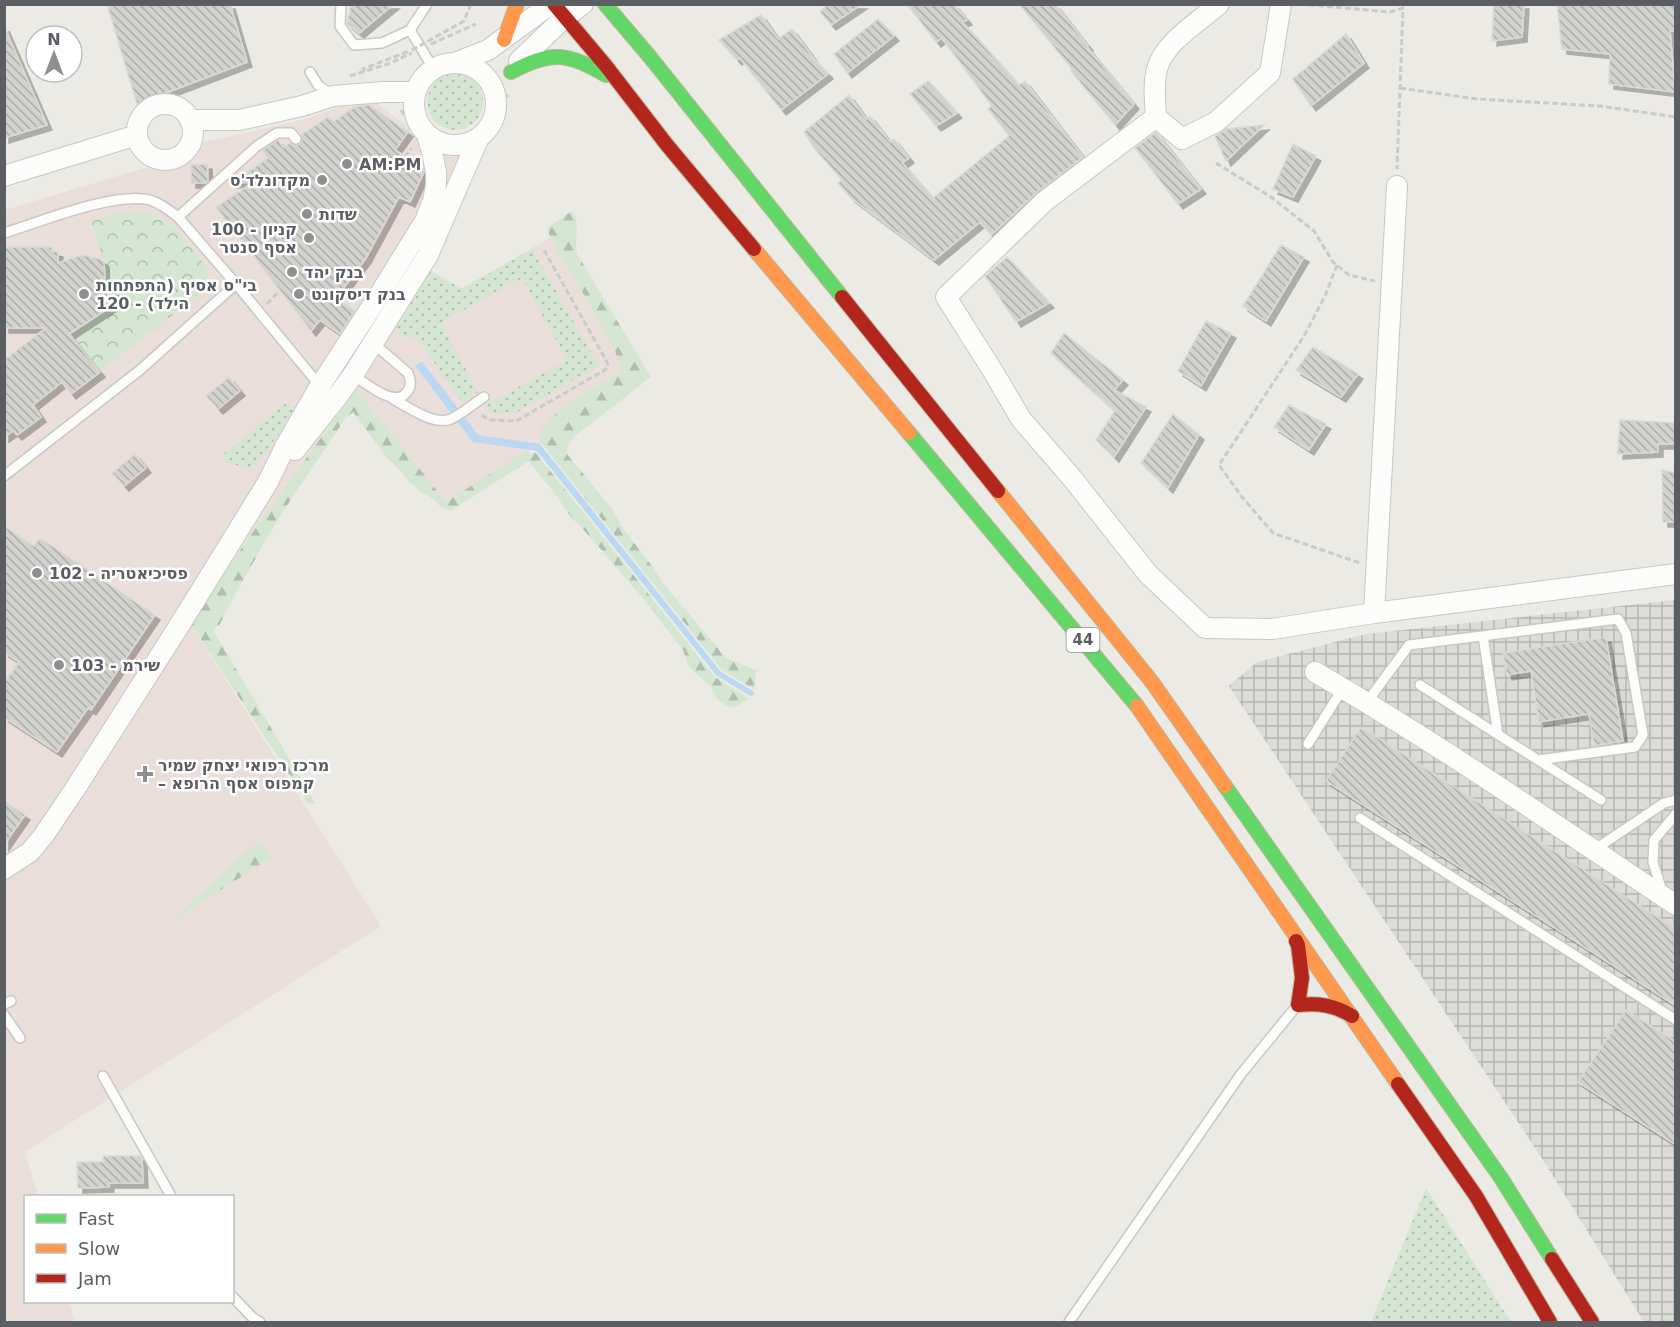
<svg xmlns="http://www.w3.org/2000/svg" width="1680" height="1327" viewBox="0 0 1680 1327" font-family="'DejaVu Sans','Noto Sans Hebrew',sans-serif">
  <defs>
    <pattern id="industrial-grid" width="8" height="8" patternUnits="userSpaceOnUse" patternTransform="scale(1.5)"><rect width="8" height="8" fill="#dcdbd6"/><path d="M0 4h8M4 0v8" fill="none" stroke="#b5b5b1"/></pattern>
    <pattern id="grass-dots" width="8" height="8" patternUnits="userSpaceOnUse" patternTransform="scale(1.5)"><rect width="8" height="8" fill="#d4e6d2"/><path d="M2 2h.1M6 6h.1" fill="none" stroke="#afbeae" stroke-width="1.8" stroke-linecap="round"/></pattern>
    <pattern id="forest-firs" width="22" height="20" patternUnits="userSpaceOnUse" patternTransform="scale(1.5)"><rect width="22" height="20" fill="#d4e6d2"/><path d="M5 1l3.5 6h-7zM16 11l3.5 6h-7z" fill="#afbeae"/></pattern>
    <pattern id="park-crowns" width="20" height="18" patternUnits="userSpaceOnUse" patternTransform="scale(1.5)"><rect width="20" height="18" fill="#d4e6d2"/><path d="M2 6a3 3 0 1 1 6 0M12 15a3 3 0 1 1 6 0" fill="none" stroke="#afbeae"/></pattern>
    <pattern id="building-back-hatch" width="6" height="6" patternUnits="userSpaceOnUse" patternTransform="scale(1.5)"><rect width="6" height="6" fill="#d1d1ce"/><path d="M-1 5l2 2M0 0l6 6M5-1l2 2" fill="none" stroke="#adadab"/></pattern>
    <filter id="shadow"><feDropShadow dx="5" dy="5" stdDeviation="0" flood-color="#0004"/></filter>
  </defs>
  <rect width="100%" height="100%" fill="#ebeae5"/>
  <path fill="url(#industrial-grid)" d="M1675,600V1322H1644L1543,1160L1229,686L1257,662L1366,634Z"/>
  <path fill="#eadeda" d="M373,100L411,129L474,160L429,270L462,288L555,235L647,375L447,504L356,389L189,621L381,926L25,1152L38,1196H26V1302H69L75,1322H5V210L171,160L201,143L306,119L353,102Z"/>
  <path fill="url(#grass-dots)" d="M427 102a28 28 0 1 1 56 0a28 28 0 1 1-56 0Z
    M532,249L599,366L514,414L491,413L486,405L567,360L522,278L440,323L478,392L462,402L417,338L405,337L394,328L429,270L462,289Z
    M283,404L300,407L252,469L224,462V454Z
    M1426,1188L1511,1322H1371Z"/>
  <path fill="url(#forest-firs)" d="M572,211C581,222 574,240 577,254L651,377L575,436L568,445L567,454L612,509L624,530L655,570L663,583L726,658L756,670L754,689L722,670L541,443L540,431C560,404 590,390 618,374L621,369L615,351L568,266L557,253L554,242L549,234L548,227Z
    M356,389L446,502L523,453L528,452L536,453L715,677L749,699L735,707L726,706L717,699L711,687L689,667L683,650L673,637L641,596L593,540L571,517L558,498L529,461L450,511L440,506L429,496L421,492L409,482L402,472L387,458L353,412L345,419L278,519L234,596L220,624L213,630L316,804L308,803L189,621Z
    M259,840L271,858L167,924Z"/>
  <path fill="url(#park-crowns)" d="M131,212L153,215L164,220L174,227L206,266L210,281L206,288L196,297L101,370L71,334L119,303L114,296V291L110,290L109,284L105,283V262L90,221L113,214Z"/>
  <path fill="#bbd8f2" d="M422,361L478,435L540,444L721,672L753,691L754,695L750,696L716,675L537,451L473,442L415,366Z"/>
  <path fill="url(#building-back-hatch)" stroke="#dad9d4" stroke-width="1.5" filter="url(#shadow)" d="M107,4H230L247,62L137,104Z
    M351,4H394L359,33L347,24Z
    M828,4H862L831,25L820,12Z
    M907,4H954L967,20L962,22L1019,85L1025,81L1083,157L1038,191L991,235L980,222L934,260L851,198L838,183L842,180L814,148L804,132L849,95L866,119L870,116L890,142L894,139L909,158L902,163L933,198L1009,136L988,109L992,106L942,38L936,42Z
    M1019,4H1055L1088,46L1087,47L1134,104L1115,125L1071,71L1073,70Z
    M1494,4H1524L1522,37L1492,41Z
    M1557,4H1676V31H1670L1675,92L1609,84L1610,54L1562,49Z
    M761,15L778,39L792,29L814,59L828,74L781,110L740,58L737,60L719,40Z
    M878,19L894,36L847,73L834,54Z
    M4,26L47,125L4,138Z
    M1346,34L1364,63L1311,106L1293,79Z
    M928,81L957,113L936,126L910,94Z
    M369,105L408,132L395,150L423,168L424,172L410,202L399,197L366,258L336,298L355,311L340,334L320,320L311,331L216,207L254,182L232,183L268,158L263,150L278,140L283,147L290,143L293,145H298L302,141L301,135L328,117L334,121L355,107Z
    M1264,125L1226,161L1215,136L1226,129Z
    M1156,132L1201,189L1178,204L1135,148Z
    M1293,144L1316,156L1293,197L1273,189Z
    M207,164L208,181L206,183H191V165Z
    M1281,245L1304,257L1266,321L1243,306Z
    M4,247H52V251L58,252V263L82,255L100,259L104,262L105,283L109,284V290L114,291V296L118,302L69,334L100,372L71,394L62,382L33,405L41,417L17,435L13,431L4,437V360L46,328H4Z
    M1007,257L1049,303L1016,322L985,276Z
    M1206,321L1231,333L1201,386L1178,371Z
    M1064,333L1123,380L1114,390L1146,407L1114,457L1096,440L1115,411L1051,353Z
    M1313,347L1358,374L1341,397L1296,370Z
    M229,377L240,391L218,409L206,396Z
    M1289,405L1326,424L1309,450L1274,427Z
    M1173,414L1199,435L1168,488L1141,463Z
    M1620,420L1676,423V444H1658V452L1618,454Z
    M135,454L146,468L124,486L112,473Z
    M1662,470L1676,473V522H1663Z
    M4,526L34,546L40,538L155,615L91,710L88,708L57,752L4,717V683L19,662L4,652Z
    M1606,637L1623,741L1594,746L1589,714L1539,722L1531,671L1507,675L1503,653Z
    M1361,727L1676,929V1006L1326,781Z
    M4,801L25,815L4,845Z
    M1626,1010L1676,1042V1145L1578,1082Z
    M103,1156H140L142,1159L143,1183H109V1187L78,1188L77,1162H103Z"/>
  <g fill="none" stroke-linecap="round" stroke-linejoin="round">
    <g stroke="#c7c7c7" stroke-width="12">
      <path id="lane" d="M341,4L340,26L354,45L382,43L410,30L427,4
        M410,30L433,68
        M310,72L318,85L333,96
        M178,217L257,146L277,133H291L296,139
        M4,233C40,222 115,191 150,200C160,203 169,210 178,217L236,284L320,386
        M353,375C366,383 395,409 407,392C412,386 411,380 408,373L373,343
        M393,399C408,407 434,426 451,419C462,414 473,404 484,397
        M4,476L140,370L236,284
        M1483,636L1498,735
        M1420,685L1601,800
        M1367,702L1409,645L1618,619L1626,633L1643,735L1635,747L1538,760
        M1308,744L1343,688
        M1360,818L1676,1020
        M1594,850L1664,803L1676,800
        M1662,891L1653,862L1654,840L1676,814
        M4,1004L11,1001
        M4,1015L20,1038
        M103,1076L171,1196
        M232,1296L253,1318L260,1322
        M1069,1322L1241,1074L1295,1008"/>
    </g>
    <g stroke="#c7c7c7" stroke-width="22">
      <path id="street" d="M1281,4L1270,73L1216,122L1182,139L1156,117L1045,201L946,297L994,373L1021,419L1072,478L1148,574L1205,628L1272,629L1374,613
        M519,61L564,18L583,4
        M457,62L488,50L551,4
        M414 104a41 41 0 1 1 82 0a41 41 0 1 1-82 0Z
        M137 132a28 28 0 1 1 56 0a28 28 0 1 1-56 0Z
        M1156,117C1155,101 1153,84 1157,69C1164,42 1199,22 1219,4
        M190,120H239L302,106L333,96L383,92H415
        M4,176L137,135
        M1397,186L1374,613L1676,574
        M295,450L337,397L353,375L428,255L479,137
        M1315,672C1439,744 1556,825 1676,905
        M4,869L30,852L44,835L75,789L179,626L268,482L285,447L320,386L378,297L425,221L433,201L436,185V172L432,152L427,135"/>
    </g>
    <g stroke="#bfb595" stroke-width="16">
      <path id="fast" d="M605,4L650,57L842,297
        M511,72C552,50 567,53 606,75
        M909,433L1137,706
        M1225,786L1501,1178L1552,1259"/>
    </g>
    <g stroke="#bfb595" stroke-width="16">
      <path id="slow" d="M504,40L517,4
        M754,249L909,433
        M998,491L1152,682L1225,786
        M1137,706L1398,1084"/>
    </g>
    <g stroke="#bfb595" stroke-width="16">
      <path id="jam" d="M554,4L606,66L667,145L754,249
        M842,297L998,491
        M1296,941L1298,945L1302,978L1298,1005C1319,1003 1334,1005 1352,1016
        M1398,1084L1476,1196L1550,1322
        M1552,1259L1592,1322"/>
    </g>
    <path stroke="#c7cbc9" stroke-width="3" stroke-dasharray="6 3" stroke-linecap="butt" d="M1300,4L1390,12L1403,8L1397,169
      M431,44L476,24
      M364,72L363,69L409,51
      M350,76L388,64L412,53
      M1400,88L1477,99L1600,106L1676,117
      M401,110L412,127
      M494,130L502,113L504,100L508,95
      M405,157L412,148
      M1216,163L1271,197L1314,231L1333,262L1349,275L1375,281
      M1337,265L1325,296L1304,336L1219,465L1242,497L1273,533L1360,563
      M267,304L280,290
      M482,415L489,420L516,421L605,370L608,367L607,362L544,250"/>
    <use href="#lane" stroke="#fcfcfb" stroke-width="9"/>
    <use href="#street" stroke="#fcfcfb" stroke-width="20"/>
    <use href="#fast" stroke="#63d668" stroke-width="14"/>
    <use href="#slow" stroke="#ff974d" stroke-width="14"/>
    <use href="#jam" stroke="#b3261e" stroke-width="14"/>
    <path stroke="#c7cbc9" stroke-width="3" stroke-dasharray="6 3" stroke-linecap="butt" d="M412,50L464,21L471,4"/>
  </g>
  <g fill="#8d8f90" stroke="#fff" stroke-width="2">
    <circle cx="347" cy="164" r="6"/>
    <circle cx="322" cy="180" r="6"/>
    <circle cx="307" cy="214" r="6"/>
    <circle cx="309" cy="238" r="6"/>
    <circle cx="292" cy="272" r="6"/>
    <circle cx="84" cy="294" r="6"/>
    <circle cx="299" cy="294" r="6"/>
    <circle cx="37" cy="573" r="6"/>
    <circle cx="59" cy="665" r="6"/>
    <path d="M142 765h6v6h6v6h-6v6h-6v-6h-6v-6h6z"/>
  </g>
  <g text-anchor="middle" stroke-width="5" stroke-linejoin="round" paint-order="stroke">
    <rect fill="#fff" stroke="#8c8e91" stroke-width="1.5" x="1066.5" y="628" width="33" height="24" rx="4.5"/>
    <g font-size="15" font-weight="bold" fill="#5b5e62">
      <text x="1083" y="645">44</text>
    </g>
    <g font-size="16" font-weight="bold" fill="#5b5e62" stroke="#fff" text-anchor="start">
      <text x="359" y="170">AM:PM</text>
      <text x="310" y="186" text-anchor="end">מקדונלד'ס</text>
      <text x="319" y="220">שדות</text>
      <text x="297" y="235" text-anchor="end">100 - קניון<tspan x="297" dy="18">אסף סנטר</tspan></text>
      <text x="304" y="278">בנק יהד</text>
      <text x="96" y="291">בי"ס אסיף (התפתחות<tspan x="96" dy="18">הילד) - 120</tspan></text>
      <text x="311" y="300">בנק דיסקונט</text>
      <text x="49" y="579">102 - פסיכיאטריה</text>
      <text x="71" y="671">103 - שירמ</text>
      <text x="158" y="771">מרכז רפואי יצחק שמיר<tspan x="158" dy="18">– קמפוס אסף הרופא</tspan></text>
    </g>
  </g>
  <rect width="1680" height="1327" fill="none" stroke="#5b5e62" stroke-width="12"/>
  <rect x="24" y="1195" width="210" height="108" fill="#ffffff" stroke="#bdbfc0" stroke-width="1.5"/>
  <rect x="36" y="1214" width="30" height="9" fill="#63d668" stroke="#bdbfc0" stroke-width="1.5"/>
  <text x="78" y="1225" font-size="18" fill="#5b5e62">Fast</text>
  <rect x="36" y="1244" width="30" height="9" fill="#ff974d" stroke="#bdbfc0" stroke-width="1.5"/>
  <text x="78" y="1255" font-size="18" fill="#5b5e62">Slow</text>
  <rect x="36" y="1274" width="30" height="9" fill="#b3261e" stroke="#bdbfc0" stroke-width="1.5"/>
  <text x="78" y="1285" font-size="18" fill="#5b5e62">Jam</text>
  <g transform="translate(54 54)"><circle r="28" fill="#ffffff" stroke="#bdbfc0" stroke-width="1.5"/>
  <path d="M0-4.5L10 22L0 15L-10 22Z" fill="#8d8f90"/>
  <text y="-9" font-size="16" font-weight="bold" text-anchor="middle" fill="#5b5e62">N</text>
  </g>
</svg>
